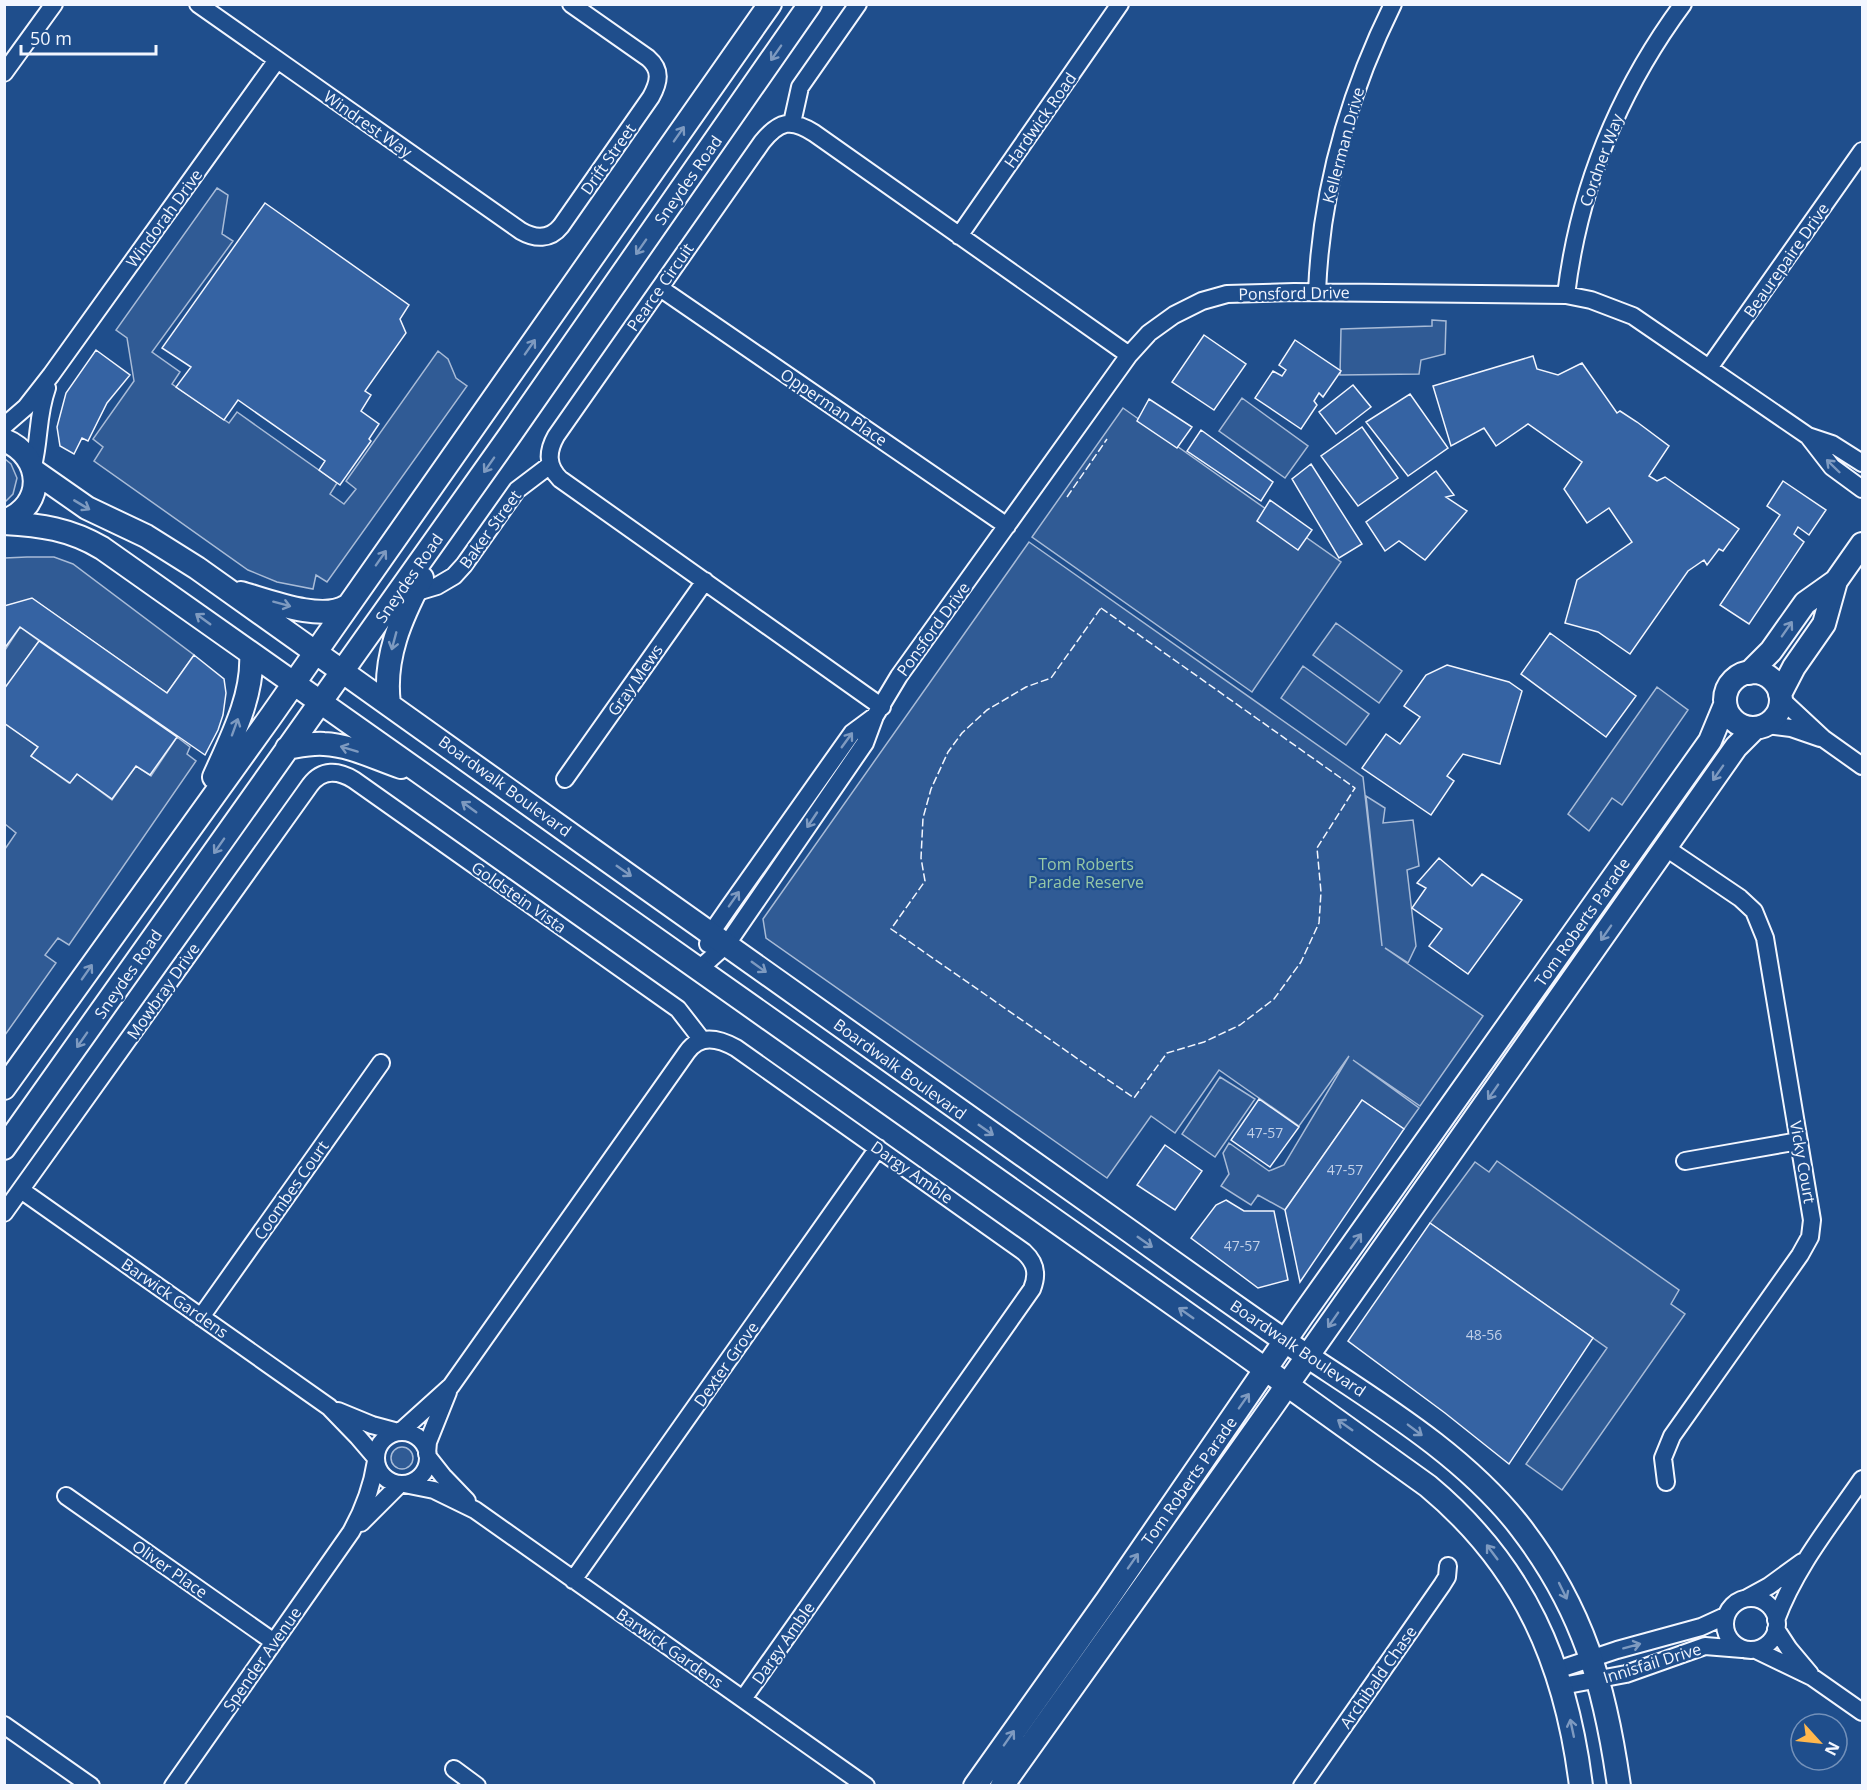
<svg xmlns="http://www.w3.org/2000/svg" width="1867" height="1790" viewBox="0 0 1867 1790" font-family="'Open Sans',sans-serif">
  <rect width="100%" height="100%" fill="#1f4e8c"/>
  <path fill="#305b95" stroke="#a8bbd7" stroke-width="1.5" d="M217,188L228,195L222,234L233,241L152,352L180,372L172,384L229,423L237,412L337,483L330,494L344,504L356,489L346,481L438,351L448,359L456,378L467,386L327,582L316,575L313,589L277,582L248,570L94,461L103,447L93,439L134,381L127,338L116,330Z
    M1432,320L1446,321L1445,354L1421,360L1419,374L1340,375L1341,329L1432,326Z
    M1242,398L1308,446L1285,478L1219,431Z
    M1123,408L1341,562L1252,692L1032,537Z
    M5,459L11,464L17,478L13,494L5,502Z
    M1029,542L1363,777L1382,946L1366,796L1385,808L1383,823L1413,820L1419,866L1407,870L1416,946L1408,963L1385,948L1483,1016L1420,1106L1353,1060L1419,1108L1404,1129L1362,1100L1285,1210L1258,1195L1251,1205L1221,1186L1229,1174L1223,1153L1229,1143L1269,1171L1284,1165L1349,1056L1299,1126L1219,1070L1175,1133L1151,1116L1107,1178L766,938L763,919Z
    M27,557H54L73,564L194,655L167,693L33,599L5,606V558Z
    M1336,623L1402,671L1379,703L1313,655Z
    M20,627L39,641L5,689V650Z
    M1303,666L1369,714L1346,745L1281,698Z
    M1657,687L1688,710L1622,805L1612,798L1589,831L1568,814Z
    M5,723L38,747L31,756L69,783L77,774L112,800L136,766L151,776L177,737L190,747L187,754L196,761L69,945L58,938L45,955L56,963L5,1035V849L16,833L5,824Z
    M1220,1077L1255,1099L1215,1157L1182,1134Z
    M1497,1161L1679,1290L1671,1304L1685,1314L1562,1490L1526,1464L1607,1348L1430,1223L1475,1162L1489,1172Z
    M391 1458a11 11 0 1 1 22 0a11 11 0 1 1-22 0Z"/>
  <path fill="#3563a3" stroke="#f2f6ff" stroke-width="1.5" d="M265,203L409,305L400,319L406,333L365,391L371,395L361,411L379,424L369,439L371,441L340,485L319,470L325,461L238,400L224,420L176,387L191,367L162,348Z
    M1204,335L1246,364L1214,410L1172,382Z
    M1295,340L1341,371L1323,397L1319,393L1314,401L1317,405L1301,429L1255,398L1273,371L1282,376L1286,370L1279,365Z
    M96,350L130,375L107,403L88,441L82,438L74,454L60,446L57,427L66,393Z
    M1533,356L1537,369L1558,375L1582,363L1617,413L1620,411L1637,422L1669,446L1649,476L1657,481L1665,477L1739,529L1723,551L1719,549L1707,565L1704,560L1688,571L1630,654L1598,632L1565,623L1577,580L1632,542L1609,508L1587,523L1564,489L1582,462L1528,424L1496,446L1484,428L1451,446L1433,386Z
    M1353,385L1371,407L1336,434L1319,412Z
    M1410,394L1448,448L1408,476L1366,422Z
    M1149,399L1192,427L1177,448L1137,421Z
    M1362,427L1398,478L1358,506L1321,456Z
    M1201,430L1273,482L1261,501L1187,451Z
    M1311,464L1362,544L1339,558L1292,479Z
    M1436,471L1454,495L1446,497L1467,511L1425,560L1399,541L1385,551L1366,522Z
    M1783,481L1826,510L1809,535L1798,527L1794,534L1804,542L1749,624L1720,605L1780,515L1767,506Z
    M1270,500L1312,530L1298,550L1257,521Z
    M32,598L167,693L194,655L224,679L226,693L223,715L218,730L205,755L20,627L4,649V606Z
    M1550,633L1636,696L1606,737L1521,674Z
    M39,641L177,737L150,775L136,766L112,799L77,774L70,783L31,756L38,747L4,723V689Z
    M1447,665L1509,682L1522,691L1500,764L1463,754L1447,776L1454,781L1431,815L1362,768L1386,734L1400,744L1420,717L1404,706L1426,675Z
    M1439,858L1472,886L1482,874L1522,900L1468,974L1429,946L1442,929L1412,908L1426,888L1417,883Z
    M1259,1099L1299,1127L1270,1167L1231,1140Z
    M1362,1100L1404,1129L1300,1282L1285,1210Z
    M1165,1145L1202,1171L1175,1210L1137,1185Z
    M1226,1200L1244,1211H1274L1288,1280L1258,1288L1191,1238L1216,1205Z
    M1430,1223L1593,1338L1509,1464L1445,1413L1348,1341Z"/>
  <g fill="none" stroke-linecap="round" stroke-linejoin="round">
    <g stroke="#f2f6ff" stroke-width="20">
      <path id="street" d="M198,4L521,231C535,239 550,240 561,226L651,97C659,82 662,70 648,58L571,4
        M4,73L54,4
        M792,123L800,87L858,4
        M959,236L1120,4
        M660,288L1007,526
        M1317,292C1321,191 1348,95 1393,4
        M1566,295C1579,187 1618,92 1683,4
        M1709,368L1862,151
        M4,426L26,407L51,375L277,60
        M1808,436L1832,467L1862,489
        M33,466C40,438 37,416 47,388
        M407,595L437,586L454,576L464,565L517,490L550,465
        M1780,698L1824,739L1862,766
        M882,707L560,479C547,466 547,452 556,436L762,142C779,121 791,118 814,133L1129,355
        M1767,725L1791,728L1820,738
        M565,779L705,581
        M708,944L711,933L729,907L852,733L875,716
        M698,970L727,944L865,743L875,716L899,676L1129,355L1149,333L1174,315L1202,301L1227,294L1294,292L1566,295L1591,300L1633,316L1808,436L1832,444L1862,463
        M1685,1161L1799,1141
        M21,1190L329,1407L358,1437L376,1458
        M4,1213L310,785C322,769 338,770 354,780L678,1009L702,1040
        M201,1317L381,1063
        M338,1411L372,1425L398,1432
        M400,1432L451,1386L687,1052C700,1034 718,1038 736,1048L1024,1252C1036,1263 1038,1274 1032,1289L743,1699
        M376 1458a26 26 0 1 1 52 0a26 26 0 1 1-52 0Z
        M427,1454L428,1442L448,1392
        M428,1457L443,1476L467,1501
        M1666,1482L1663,1458L1672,1436L1800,1255L1810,1237L1812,1220L1765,938L1754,911L1740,898L1666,848
        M404,1484L434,1490L475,1510L866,1786
        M66,1496L274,1642
        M361,1523L400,1484
        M573,1580L878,1148
        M1747,1598L1769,1586L1802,1562
        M1725 1624a26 26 0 1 1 52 0a26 26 0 1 1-52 0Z
        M1776,1620C1795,1568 1831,1524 1862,1479
        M1776,1629L1789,1649L1810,1674
        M1756,1650L1812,1677L1862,1712
        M1557,1670L1617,1650L1701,1627L1725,1616
        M1562,1686L1626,1674L1705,1646L1742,1649
        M4,1725L91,1786
        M454,1769L477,1786
        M173,1786L351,1532C364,1509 372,1487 376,1461
        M1302,1786L1442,1585L1447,1577L1448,1566"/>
    </g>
    <g stroke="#f2f6ff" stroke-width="26">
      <path id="secondary" d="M4,440C44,456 46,506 4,521
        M34,471L87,508L146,536L197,568C508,790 819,1011 1131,1232C1188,1273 1246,1314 1304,1354C1379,1404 1466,1456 1521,1528C1583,1609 1605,1686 1619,1786
        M4,523C41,525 70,529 102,548L1244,1354L1428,1486C1524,1566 1566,1664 1581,1786
        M241,593C269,601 322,622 347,606
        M1725 700a28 28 0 1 1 56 0a28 28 0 1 1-56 0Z
        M1749,673L1771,651L1805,603L1836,581L1862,544
        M1780,694L1794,667L1824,624L1836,581
        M389,704C383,658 401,618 422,578
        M287,748C299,746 311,743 324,744C350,745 377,759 401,767
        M214,777C231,739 254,695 251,653
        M4,1088L271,716L770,4
        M4,1148L510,435L810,4
        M975,1786L1107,1600L1302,1316L1710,741L1725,705
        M1002,1786L1271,1408L1736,747L1755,728"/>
    </g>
    <use href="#street" stroke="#1f4e8c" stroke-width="16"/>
    <use href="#secondary" stroke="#1f4e8c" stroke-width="22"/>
    <path stroke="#f2f6ff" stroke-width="1.5" stroke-dasharray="8 3" stroke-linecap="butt" d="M1067,497L1107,439
      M1101,608L1355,788L1317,848L1321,892L1319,923L1301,962L1274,999L1240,1025L1204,1042L1167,1053L1134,1098L891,929L925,881L921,858L923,818L931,789L948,752L962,733L987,710L1026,687L1051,678Z"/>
  </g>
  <defs><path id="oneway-shaft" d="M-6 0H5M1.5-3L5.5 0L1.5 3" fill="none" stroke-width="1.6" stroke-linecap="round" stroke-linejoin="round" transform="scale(1.5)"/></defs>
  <g stroke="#7e9ac0">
    <use href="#oneway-shaft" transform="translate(776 53) rotate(125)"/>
    <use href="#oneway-shaft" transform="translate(679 134) rotate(-55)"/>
    <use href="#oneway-shaft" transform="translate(641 247) rotate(125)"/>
    <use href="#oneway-shaft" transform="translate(530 347) rotate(-55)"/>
    <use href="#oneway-shaft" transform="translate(489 465) rotate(125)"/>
    <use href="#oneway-shaft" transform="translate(1833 466) rotate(-136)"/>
    <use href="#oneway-shaft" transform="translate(82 505) rotate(31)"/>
    <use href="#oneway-shaft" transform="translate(381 558) rotate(-55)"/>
    <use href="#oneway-shaft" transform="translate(282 604) rotate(15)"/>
    <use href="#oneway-shaft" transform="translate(203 619) rotate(-144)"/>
    <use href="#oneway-shaft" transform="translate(1787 629) rotate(-55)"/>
    <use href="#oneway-shaft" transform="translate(394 641) rotate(105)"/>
    <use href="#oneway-shaft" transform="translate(235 727) rotate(-70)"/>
    <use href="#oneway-shaft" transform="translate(847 740) rotate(-54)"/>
    <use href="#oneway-shaft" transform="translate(349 749) rotate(-163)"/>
    <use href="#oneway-shaft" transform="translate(1718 773) rotate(125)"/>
    <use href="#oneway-shaft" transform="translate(469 807) rotate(-144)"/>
    <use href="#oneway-shaft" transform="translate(812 820) rotate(124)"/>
    <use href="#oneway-shaft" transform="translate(219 846) rotate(125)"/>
    <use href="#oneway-shaft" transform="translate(624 871) rotate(35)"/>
    <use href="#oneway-shaft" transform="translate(734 899) rotate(-55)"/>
    <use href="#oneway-shaft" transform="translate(1606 933) rotate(125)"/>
    <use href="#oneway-shaft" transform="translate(759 967) rotate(36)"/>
    <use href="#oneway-shaft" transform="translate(87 972) rotate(-55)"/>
    <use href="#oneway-shaft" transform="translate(82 1040) rotate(125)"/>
    <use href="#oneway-shaft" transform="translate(1493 1092) rotate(125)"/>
    <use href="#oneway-shaft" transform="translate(986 1130) rotate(35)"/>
    <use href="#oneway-shaft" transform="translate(1356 1241) rotate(-54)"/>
    <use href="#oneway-shaft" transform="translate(1145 1242) rotate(35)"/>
    <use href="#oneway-shaft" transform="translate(1186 1313) rotate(-145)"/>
    <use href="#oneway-shaft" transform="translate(1333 1320) rotate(125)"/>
    <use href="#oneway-shaft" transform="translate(1244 1401) rotate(-55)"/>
    <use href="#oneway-shaft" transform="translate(1345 1425) rotate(-145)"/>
    <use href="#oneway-shaft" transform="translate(1415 1430) rotate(37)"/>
    <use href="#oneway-shaft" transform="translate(1492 1552) rotate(-127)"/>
    <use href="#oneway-shaft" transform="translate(1133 1561) rotate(-55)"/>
    <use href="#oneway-shaft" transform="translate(1563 1591) rotate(64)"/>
    <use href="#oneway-shaft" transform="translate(1632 1646) rotate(-15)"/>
    <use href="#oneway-shaft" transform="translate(1572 1728) rotate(-102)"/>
    <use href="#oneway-shaft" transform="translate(1009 1738) rotate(-55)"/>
  </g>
  <g text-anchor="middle" stroke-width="4.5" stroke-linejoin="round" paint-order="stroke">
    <g font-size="14" fill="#c3d1e8">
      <text x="1265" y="1138">47-57</text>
      <text x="1345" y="1175">47-57</text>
      <text x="1242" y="1251">47-57</text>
      <text x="1484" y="1340">48-56</text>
    </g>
    <g font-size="16" fill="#f2f6ff" stroke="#1f4e8c">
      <text transform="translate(1040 120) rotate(-55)" y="6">Hardwick Road</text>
      <text transform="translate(368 124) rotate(35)" y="6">Windrest Way</text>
      <text transform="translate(1343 145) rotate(-75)" y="6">Kellerman Drive</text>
      <text transform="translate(608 159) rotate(-55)" y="6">Drift Street</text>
      <text transform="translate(1601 160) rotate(-70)" y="6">Cordner Way</text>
      <text transform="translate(688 180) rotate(-55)" y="6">Sneydes Road</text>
      <text transform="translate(164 218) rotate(-54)" y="6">Windorah Drive</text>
      <text transform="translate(1786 260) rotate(-55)" y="6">Beaurepaire Drive</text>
      <text transform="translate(660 287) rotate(-55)" y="6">Pearce Circuit</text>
      <text transform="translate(1294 293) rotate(-1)" y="6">Ponsford Drive</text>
      <text transform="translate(834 407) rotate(34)" y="6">Opperman Place</text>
      <text transform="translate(490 529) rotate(-54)" y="6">Baker Street</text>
      <text transform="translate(409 578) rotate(-55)" y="6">Sneydes Road</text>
      <text transform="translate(933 629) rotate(-54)" y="6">Ponsford Drive</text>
      <text transform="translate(635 680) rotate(-55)" y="6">Gray Mews</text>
      <text transform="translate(505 786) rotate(36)" y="6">Boardwalk Boulevard</text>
      <text transform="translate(519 897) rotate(35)" y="6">Goldstein Vista</text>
      <text transform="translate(1582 922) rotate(-55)" y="6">Tom Roberts Parade</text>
      <text transform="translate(128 974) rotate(-55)" y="6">Sneydes Road</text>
      <text transform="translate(163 991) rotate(-55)" y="6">Mowbray Drive</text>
      <text transform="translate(900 1069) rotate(36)" y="6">Boardwalk Boulevard</text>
      <text transform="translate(1803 1162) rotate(80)" y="6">Vicky Court</text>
      <text transform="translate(912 1172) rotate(35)" y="6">Dargy Amble</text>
      <text transform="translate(291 1190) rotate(-55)" y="6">Coombes Court</text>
      <text transform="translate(175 1298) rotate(35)" y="6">Barwick Gardens</text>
      <text transform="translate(1298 1348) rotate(34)" y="6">Boardwalk Boulevard</text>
      <text transform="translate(726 1364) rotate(-55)" y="6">Dexter Grove</text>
      <text transform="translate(1189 1481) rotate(-55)" y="6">Tom Roberts Parade</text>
      <text transform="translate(170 1569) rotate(35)" y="6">Oliver Place</text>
      <text transform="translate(783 1643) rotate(-55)" y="6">Dargy Amble</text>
      <text transform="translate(670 1648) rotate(35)" y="6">Barwick Gardens</text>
      <text transform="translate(262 1659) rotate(-55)" y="6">Spender Avenue</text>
      <text transform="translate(1652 1663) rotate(-17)" y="6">Innisfail Drive</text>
      <text transform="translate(1378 1677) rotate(-55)" y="6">Archibald Chase</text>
    </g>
    <g font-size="16" fill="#97c8a6" stroke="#1f4e8c">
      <text x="1086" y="870">Tom Roberts<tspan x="1086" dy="18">Parade Reserve</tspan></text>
    </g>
  </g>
  <rect width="1867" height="1790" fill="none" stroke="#f2f6ff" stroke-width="12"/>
  <g transform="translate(1819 1742) rotate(117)"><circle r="28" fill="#1f4e8c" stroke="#7391ba" stroke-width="1.5"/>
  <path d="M0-4.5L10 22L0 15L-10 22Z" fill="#ffb74d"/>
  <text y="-9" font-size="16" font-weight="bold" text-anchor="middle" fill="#f2f6ff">N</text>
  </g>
  <path d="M21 45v9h135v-9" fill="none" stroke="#f2f6ff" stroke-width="3"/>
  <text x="30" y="45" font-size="18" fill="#f2f6ff" stroke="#1f4e8c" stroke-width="4.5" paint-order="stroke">50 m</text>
</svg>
